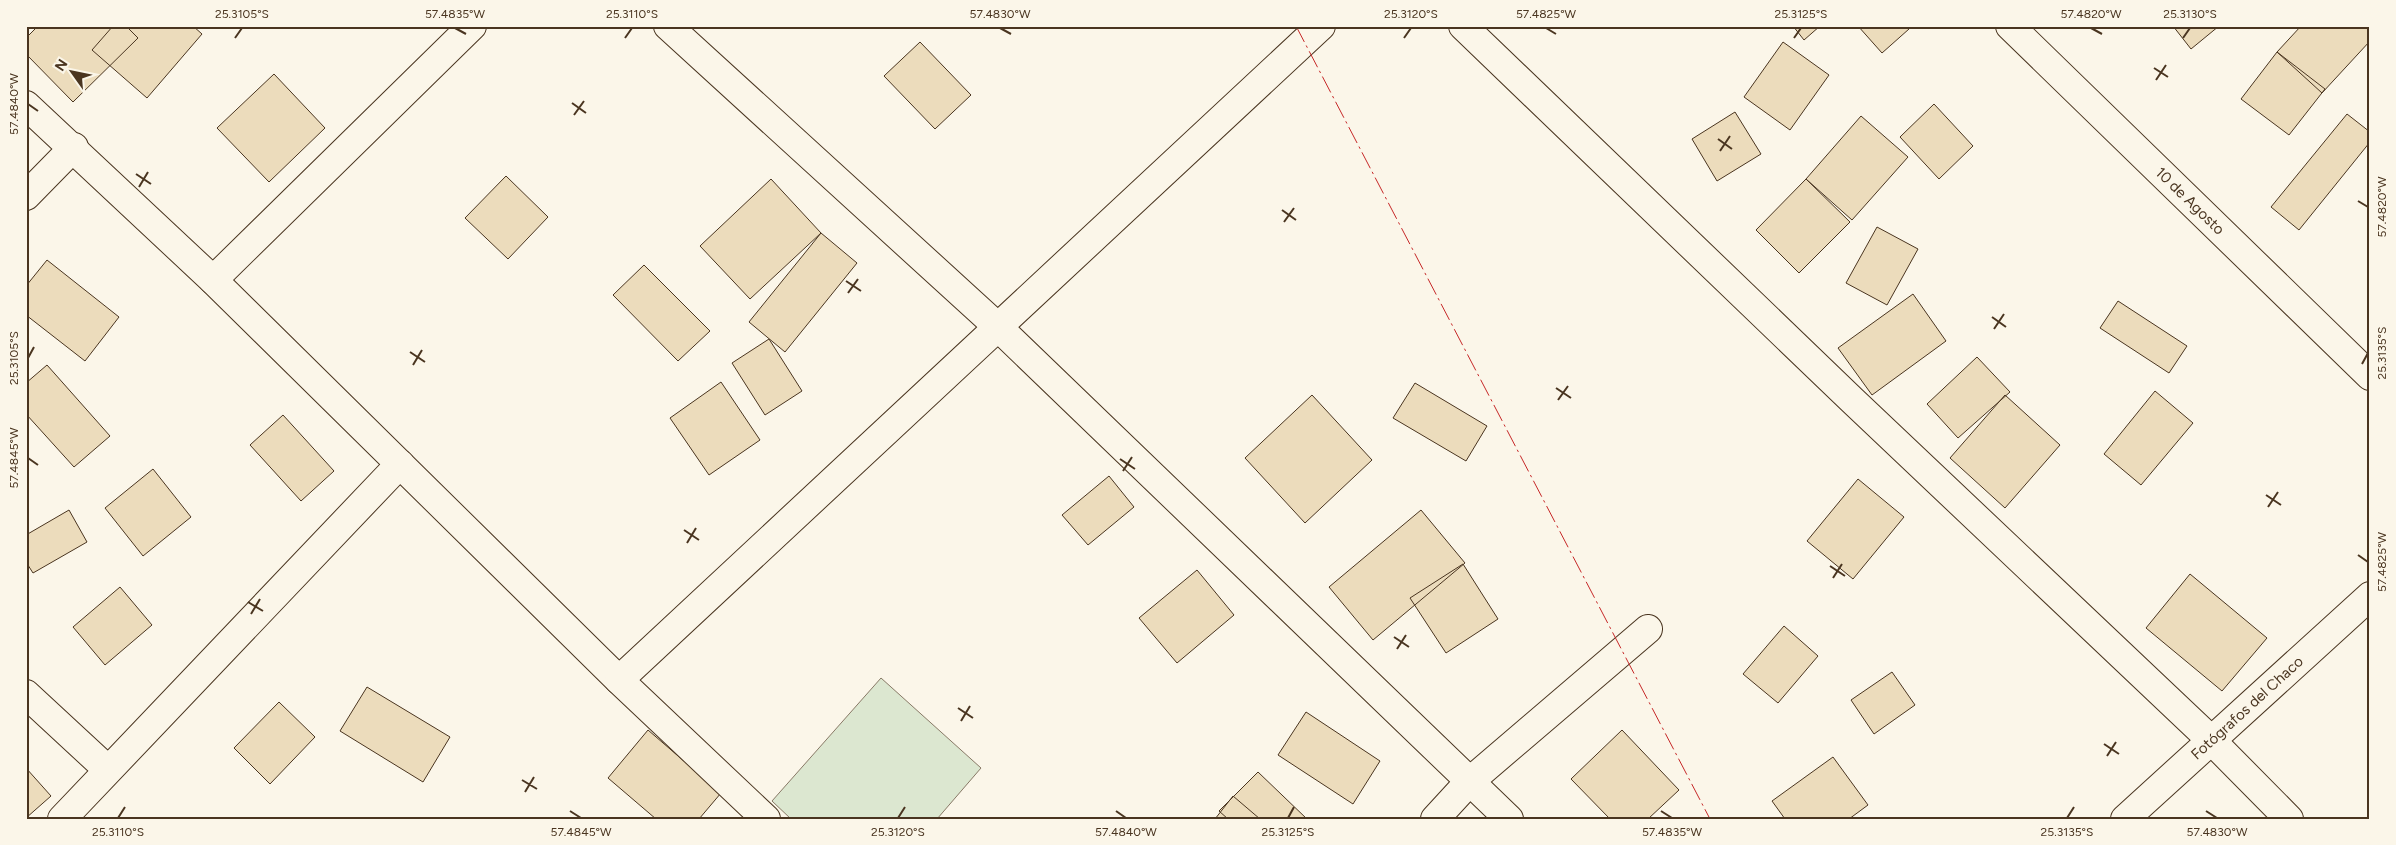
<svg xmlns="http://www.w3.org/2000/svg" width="2396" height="845" viewBox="0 0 2396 845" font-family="Figtree,sans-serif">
  <rect width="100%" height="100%" fill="#fbf6e9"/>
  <path fill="#dce7d0" stroke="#887966" d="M881,678L981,768L937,819H791L772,801Z"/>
  <path fill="#ecdcbc" stroke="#4a3520" d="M38,26H126L138,38L73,102L26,54V38Z
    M113,26H193L202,34L147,98L92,50Z
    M1793,26H1820L1804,40Z
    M1858,26H1906L1909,29L1882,53Z
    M2173,26H2219L2191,49Z
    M2301,26H2370V41L2322,93L2277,52Z
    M920,42L971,95L935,129L884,76Z
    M1783,42L1829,75L1790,130L1744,97Z
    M2277,52L2325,89L2289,135L2241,99Z
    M274,74L325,128L269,182L217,128Z
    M1934,104L1973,146L1939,179L1900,137Z
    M1735,112L1761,154L1717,181L1692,139Z
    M2347,114L2370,132V142L2299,230L2271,207Z
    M1861,116L1908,157L1852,220L1806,179Z
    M506,176L548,217L508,259L465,218Z
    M771,179L821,233L750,299L700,246Z
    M1806,179L1850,222L1799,273L1756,230Z
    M1877,227L1918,249L1887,305L1846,283Z
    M821,233L857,263L785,352L749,322Z
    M47,260L119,317L85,361L26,315V286Z
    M644,265L710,331L678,361L613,295Z
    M1913,294L1946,341L1872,395L1838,348Z
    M2118,301L2187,346L2169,373L2100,328Z
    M769,339L802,391L765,415L732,363Z
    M1977,357L2010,392L1958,438L1927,404Z
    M47,365L110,436L74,467L26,414V383Z
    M721,382L760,440L709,475L670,418Z
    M1415,383L1487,426L1466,461L1393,418Z
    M2155,391L2193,423L2141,485L2104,454Z
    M1312,395L1372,460L1305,523L1245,458Z
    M2005,395L2060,445L2005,508L1950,458Z
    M283,415L334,471L301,501L250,445Z
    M153,469L191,517L143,556L105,508Z
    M1109,476L1134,507L1088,545L1062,515Z
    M1858,479L1904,517L1853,579L1807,541Z
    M69,510L87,542L33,573L26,562V535Z
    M1421,510L1465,563L1373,640L1329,587Z
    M1463,564L1498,619L1446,653L1410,598Z
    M1197,570L1234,615L1177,663L1139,618Z
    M2190,574L2267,638L2222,691L2146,628Z
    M120,587L152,625L105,665L73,627Z
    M1784,626L1818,656L1778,703L1743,674Z
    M1892,672L1915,705L1874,734L1851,700Z
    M367,687L450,737L423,782L340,731Z
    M279,702L315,737L270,784L234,748Z
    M1306,712L1380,761L1353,804L1278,755Z
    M648,730L721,793L699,819H656L608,778Z
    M1622,730L1679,790L1648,819H1610L1571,779Z
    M1833,757L1868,805L1849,819H1785L1772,801Z
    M26,768L51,796L26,818Z
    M1258,772L1307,819H1228L1219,811Z
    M1233,796L1260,819H1215Z"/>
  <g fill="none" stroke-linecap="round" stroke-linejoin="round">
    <g stroke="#4a3520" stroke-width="30">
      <g id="minor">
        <path d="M668,26L999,328L1509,819"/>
        <path d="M1463,26L1852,400L2211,740L2289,819"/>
        <path id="s1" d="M2010,26L2370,376"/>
        <path d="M26,105L213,280L619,680L766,819"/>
        <path d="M26,196L74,147"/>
        <path d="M213,280L472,26"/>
        <path d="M619,680L1321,26"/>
        <path d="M26,694L107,769"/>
        <path d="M62,819L400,464"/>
        <path d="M1435,819L1469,782L1648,629"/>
        <path id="s2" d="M2125,819L2370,596"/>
      </g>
    </g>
    <use href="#minor" stroke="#fbf6e9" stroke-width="28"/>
    <path stroke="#c62828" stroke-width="1" stroke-dasharray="18 4 2.5 4" stroke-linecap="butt" d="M1296,26L1710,819"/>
  </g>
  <path fill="none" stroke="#4a3520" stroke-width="2" d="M455,28L466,34M1000,28L1011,34M1546,28L1556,34M2091,28L2102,34M235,38L242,28M625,38L632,28M1404,38L1411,28M1794,38L1801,28M2183,38L2190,28M2154,68L2168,77M2156,80L2166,65M572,103L586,113M28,104L38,111M574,115L584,101M1718,139L1732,149M1720,151L1730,136M136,174L151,184M139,187L148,172M2358,201L2368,207M1282,210L1296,220M1284,222L1294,208M846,281L861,291M848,293L858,279M1992,317L2006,327M1994,329L2004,314M410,352L425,362M28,358L34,347M2362,364L2368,353M413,365L422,350M1556,388L1571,398M1558,400L1568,386M28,458L38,465M1120,459L1135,469M1123,471L1132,457M2266,495L2281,505M2268,507L2278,492M684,530L699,540M687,543L696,528M2358,555L2368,562M1830,566L1845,576M1833,578L1842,564M248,602L263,611M251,614L260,599M1394,637L1409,647M1397,649L1406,635M958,708L973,718M961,721L970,706M2104,744L2119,754M2107,756L2116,742M522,780L537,789M525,792L534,777M570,811L581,818M1116,811L1126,818M1661,811L1672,818M2206,811L2217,818M118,818L125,807M898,818L905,807M1288,818L1294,807M2067,818L2074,807"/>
  <g text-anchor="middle" stroke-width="4" stroke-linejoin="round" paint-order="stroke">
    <g font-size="15" fill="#4a3520" stroke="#fbf6e9">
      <text dy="5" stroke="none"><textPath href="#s1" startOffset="251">10 de Agosto</textPath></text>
      <text dy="5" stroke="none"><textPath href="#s2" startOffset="165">Fotógrafos del Chaco</textPath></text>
    </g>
  </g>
  <rect width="2396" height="845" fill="none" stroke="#fbf6e9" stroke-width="55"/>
  <g transform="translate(72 72) rotate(303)" stroke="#fbf6e9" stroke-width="4" paint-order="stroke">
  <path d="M0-4L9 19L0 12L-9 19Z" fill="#4a3520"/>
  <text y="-8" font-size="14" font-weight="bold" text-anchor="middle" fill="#4a3520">N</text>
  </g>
  <rect x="28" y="28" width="2340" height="790" fill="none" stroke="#4a3520" stroke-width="2"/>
  <g font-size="12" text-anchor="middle" fill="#4a3520">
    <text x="242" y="18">25.3105°S</text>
    <text x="455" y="18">57.4835°W</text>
    <text x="632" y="18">25.3110°S</text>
    <text x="1000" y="18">57.4830°W</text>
    <text x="1411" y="18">25.3120°S</text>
    <text x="1546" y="18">57.4825°W</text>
    <text x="1801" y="18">25.3125°S</text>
    <text x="2091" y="18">57.4820°W</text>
    <text x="2190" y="18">25.3130°S</text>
    <text transform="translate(14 104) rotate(-90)" y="4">57.4840°W</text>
    <text transform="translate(2382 207) rotate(-90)" y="4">57.4820°W</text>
    <text transform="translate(2382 353) rotate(-90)" y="4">25.3135°S</text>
    <text transform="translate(14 358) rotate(-90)" y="4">25.3105°S</text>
    <text transform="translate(14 458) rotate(-90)" y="4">57.4845°W</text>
    <text transform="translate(2382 562) rotate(-90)" y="4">57.4825°W</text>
    <text x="118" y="836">25.3110°S</text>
    <text x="581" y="836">57.4845°W</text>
    <text x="898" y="836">25.3120°S</text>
    <text x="1126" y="836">57.4840°W</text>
    <text x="1288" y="836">25.3125°S</text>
    <text x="1672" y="836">57.4835°W</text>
    <text x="2067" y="836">25.3135°S</text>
    <text x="2217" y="836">57.4830°W</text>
  </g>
</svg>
